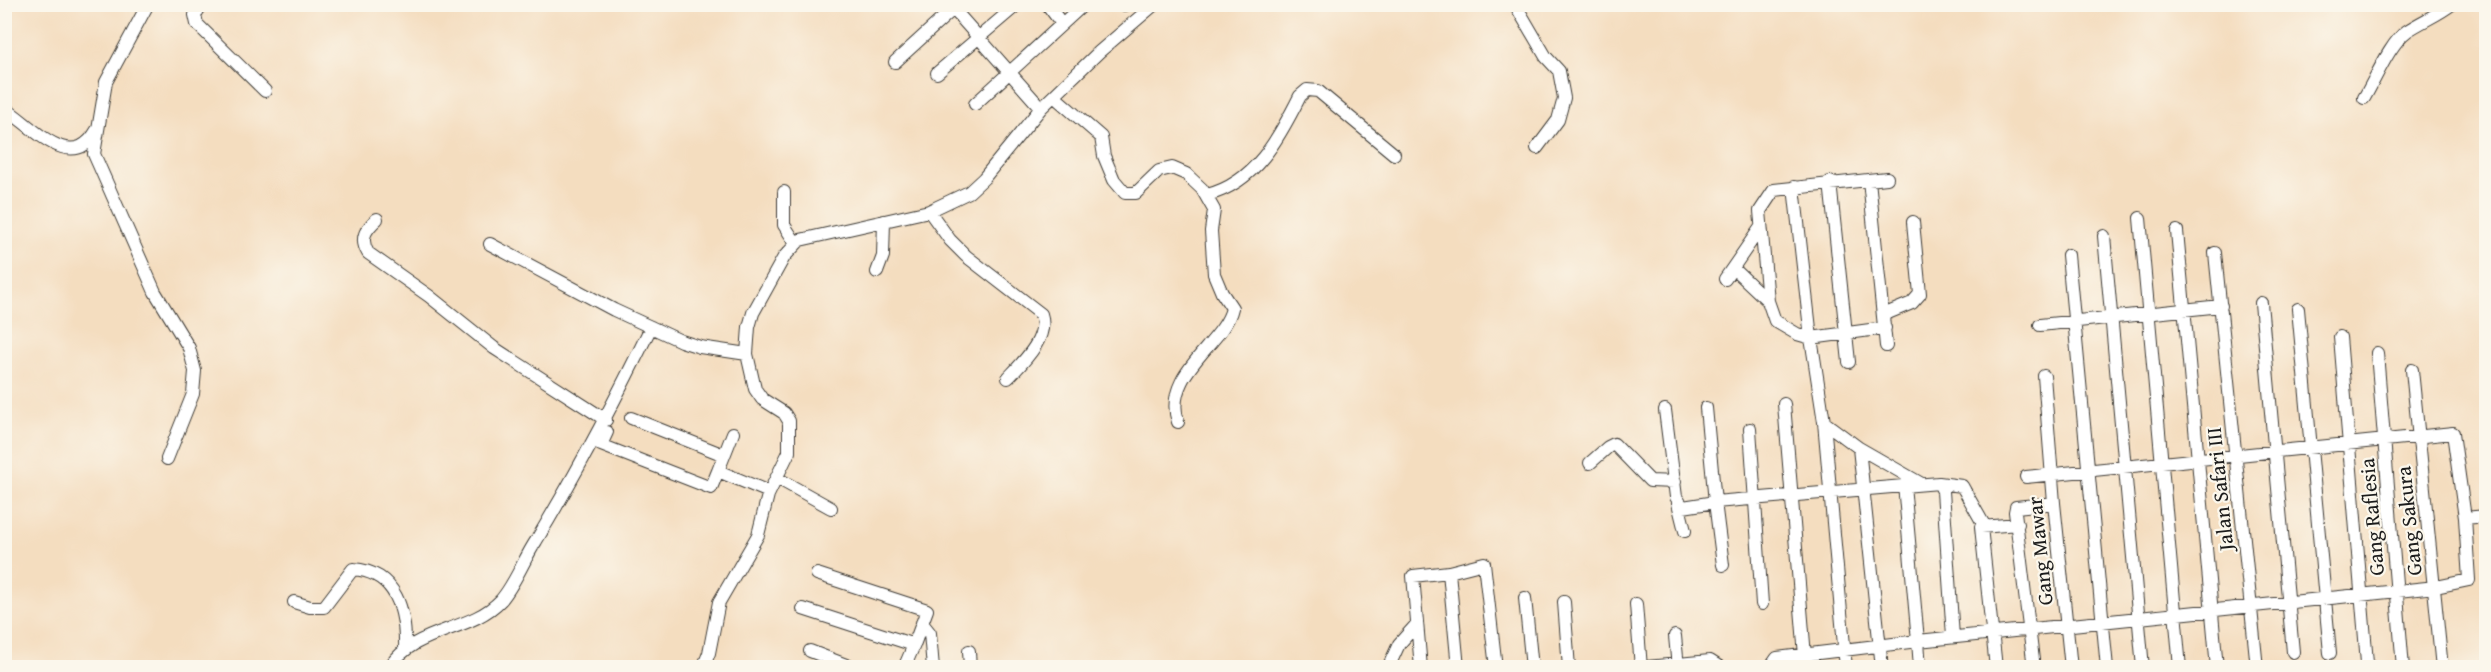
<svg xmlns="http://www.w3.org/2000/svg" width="2491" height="672" viewBox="0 0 2491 672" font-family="'Gentium Book Plus',serif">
  <rect width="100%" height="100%" fill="#fbf7ec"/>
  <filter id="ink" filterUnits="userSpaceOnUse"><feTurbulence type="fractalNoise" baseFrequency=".0167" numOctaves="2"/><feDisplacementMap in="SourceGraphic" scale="12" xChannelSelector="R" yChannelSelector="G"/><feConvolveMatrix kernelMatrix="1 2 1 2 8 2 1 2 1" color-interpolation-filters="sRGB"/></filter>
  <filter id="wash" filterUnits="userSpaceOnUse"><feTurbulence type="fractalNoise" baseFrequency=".008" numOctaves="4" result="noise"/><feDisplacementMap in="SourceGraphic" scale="24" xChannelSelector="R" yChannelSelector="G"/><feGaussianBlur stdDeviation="1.35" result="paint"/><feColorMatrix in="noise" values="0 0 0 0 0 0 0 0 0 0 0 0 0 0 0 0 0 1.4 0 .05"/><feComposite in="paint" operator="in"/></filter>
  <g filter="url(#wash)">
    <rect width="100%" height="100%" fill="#f4ddbf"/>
  </g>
  <g filter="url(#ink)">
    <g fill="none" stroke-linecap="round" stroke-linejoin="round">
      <g stroke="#3c3934" stroke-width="14">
        <path id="minor" d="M148,4L106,82L94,154L155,292L189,348L195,371L193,394L167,459
          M202,4L195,15L197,24L265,91
          M949,4L1041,108
          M1047,4L1062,24
          M1124,4V5
          M1515,4L1546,57L1559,71L1564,98L1558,120L1537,148
          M895,62L953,9
          M937,73L1018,4
          M1055,97L1101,137L1104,156L1114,180L1125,193H1136L1159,171L1172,168L1186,174L1202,189L1214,210L1211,231L1214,274L1222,293L1232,308C1224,344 1162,373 1178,422
          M2364,98C2375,80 2390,43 2407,31C2422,21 2438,15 2452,4
          M975,104L1084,4
          M4,108C31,124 71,176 97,130
          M1869,180L1886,346
          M1830,182L1849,362
          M1794,187L1811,338L1824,422L1859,448L1920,483
          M784,192V225L795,242
          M1207,195C1255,183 1279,138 1300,96L1307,90L1318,91L1394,154
          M929,211L950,240L966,256L1041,314C1049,338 1023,362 1008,378
          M2140,218L2180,668
          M377,219C366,229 359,238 368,253L429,296L494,348L606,420
          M2177,231L2217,668
          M2104,236L2143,668
          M490,244L614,310L681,341L700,347L747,354
          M2215,253L2257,668
          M2068,255L2107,668
          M1733,268L1768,301
          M877,272L883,256L884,221
          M1725,279L1761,227
          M2261,303L2293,652
          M2298,309L2330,653
          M1883,315L1912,303L1920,294L1913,222
          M2040,325L2221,306
          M1885,328L1811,338L1797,334L1775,321L1768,301L1760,211L1774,190L1887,178
          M2340,337L2367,663
          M2377,353L2403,668
          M2412,370L2442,668
          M2044,376L2054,503L2071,668
          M1784,404L1806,668
          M1665,410L1676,497L1683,507L1715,502L1706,408
          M631,418L724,455
          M1824,422L1846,668
          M1750,429L1762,604
          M607,432L601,445L711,488L718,471L769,492
          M1859,448L1882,668
          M1590,463L1608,447L1614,444L1650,481L1675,482
          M718,471L733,433
          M777,478L831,508
          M1939,483L1962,486L1984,525
          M1678,503L1685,531
          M2465,518L2486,516
          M1723,565L1715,502L1939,483L1943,491L1953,637
          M1449,572L1458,668
          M1525,598L1532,668
          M294,602L310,607H324L353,569C397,572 406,612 405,649
          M1564,602L1569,668
          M1636,604L1641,668
          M803,609L914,645L927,610L817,574
          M922,623L930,633L933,668
          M1675,636L1678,668
          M810,651L854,668
          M969,651L970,668
          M389,668C415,627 470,633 501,600C515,584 524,559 536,541C578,471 615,401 651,327
          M703,668L709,653L719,602L758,535L768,495L789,452V421L784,413L762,399L755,389L747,354L749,327L753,313L784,257L800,240L929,211L969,192L984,178L1041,108L1099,52L1155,4
          M904,668L914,645
          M1388,668L1399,644L1417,624
          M1421,668L1413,576L1449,572L1484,563L1496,668
          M1636,668L1710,661L1721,668
          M1770,668L1777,658L1918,641L1904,485
          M1920,668L1918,641L2436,587L2469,580L2465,518L2453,433L2026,477
          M1996,668L1981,527L2018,524
          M2034,668L2015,512L2016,507L2054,503"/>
      </g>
      <use href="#minor" stroke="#fff" stroke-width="12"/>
    </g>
  </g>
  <g text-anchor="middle" stroke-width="4.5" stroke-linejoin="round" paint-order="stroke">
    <g font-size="21" fill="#1c1c1c" stroke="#fbf7ec">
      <text transform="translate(2220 489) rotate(-96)" y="7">Jalan Safari III</text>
      <text transform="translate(2372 517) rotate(-95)" y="7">Gang Raflesia</text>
      <text transform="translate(2409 521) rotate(-96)" y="7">Gang Sakura</text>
      <text transform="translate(2040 551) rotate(-96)" y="7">Gang Mawar</text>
    </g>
  </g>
  <rect width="2491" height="672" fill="none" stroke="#fbf7ec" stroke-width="24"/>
</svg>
